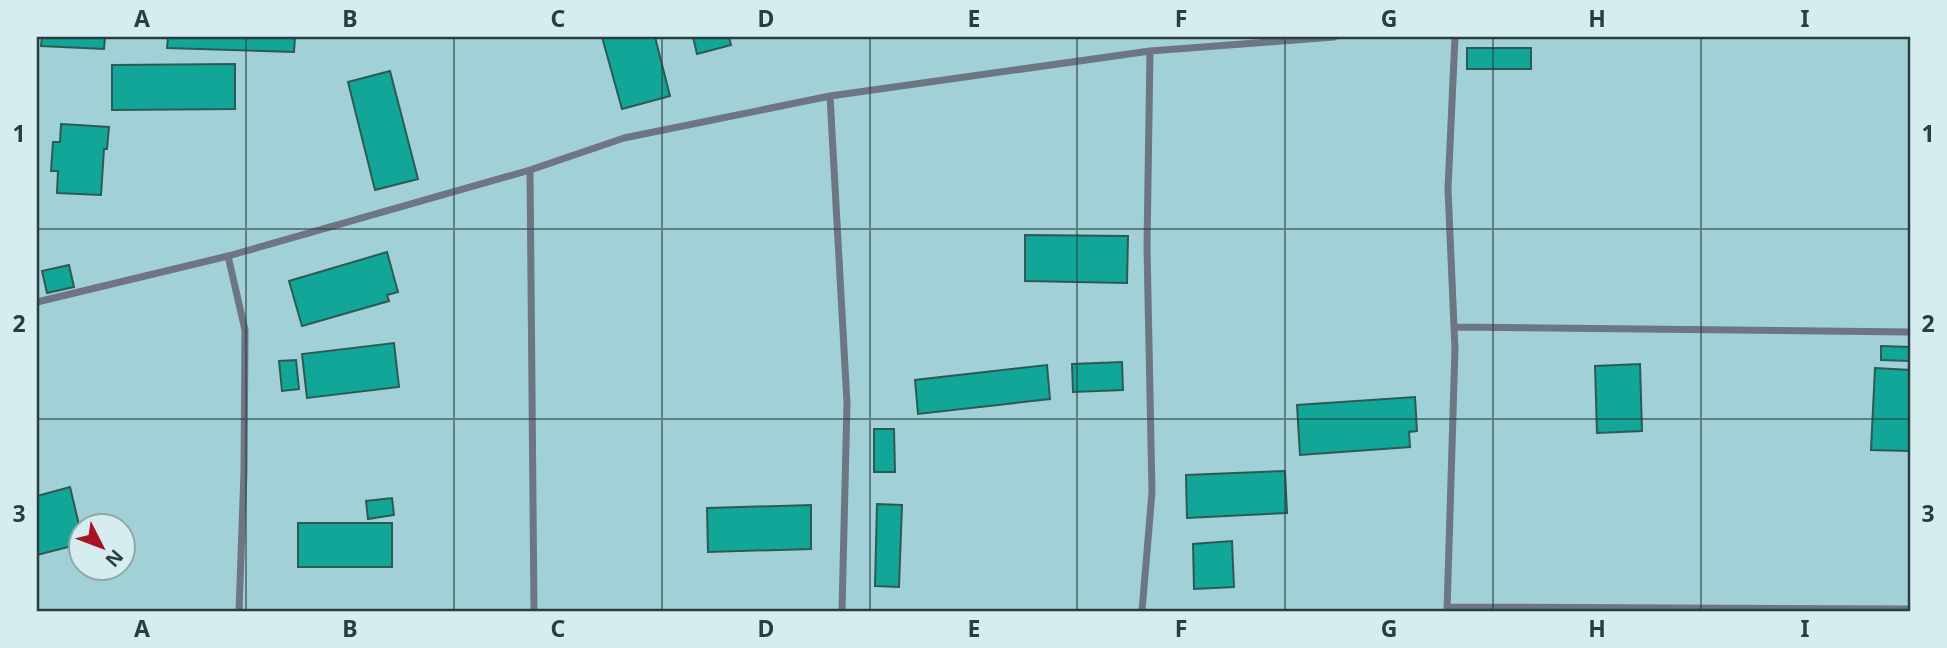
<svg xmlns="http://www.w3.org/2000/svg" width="1947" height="648" viewBox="0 0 1947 648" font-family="'Noto Sans',sans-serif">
  <rect width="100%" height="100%" fill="#a1d1d6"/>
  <path fill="#11a697" stroke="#2e5a54" stroke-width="2" d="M42,37H105L104,49L41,46Z
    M168,37H295L294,52L167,48Z
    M602,37H655L670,96L622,109Z
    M693,37H729L731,45L697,54Z
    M1467,48H1531V69H1467Z
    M235,64V109L112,110V65Z
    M390,71L418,179L375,190L348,82Z
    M61,124L109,127L107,149H104L101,195L57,193L58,171H51L53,142H60Z
    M1025,235L1128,236L1127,283L1025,281Z
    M387,252L398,292L387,295L389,301L302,326L289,281Z
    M69,265L74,287L47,293L42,271Z
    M394,343L399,387L307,398L302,354Z
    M1881,346L1910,347V361L1881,360Z
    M296,360L299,389L282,391L279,361Z
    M1122,362L1123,390L1073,392L1072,364Z
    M1640,364L1642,431L1597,433L1595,366Z
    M1047,365L1050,399L918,414L915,380Z
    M1875,368L1910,370V451L1871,450Z
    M1415,397L1417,431L1409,432L1410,447L1300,455L1297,405Z
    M874,429H894L895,472H874Z
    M1285,471L1287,513L1187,518L1186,475Z
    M70,487L80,529V544L37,555V496Z
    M392,498L394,515L368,519L366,501Z
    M877,504L902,505L899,587L875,586Z
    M811,505V549L708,552L707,508Z
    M298,523H392V567H298Z
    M1232,541L1234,587L1194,589L1193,544Z"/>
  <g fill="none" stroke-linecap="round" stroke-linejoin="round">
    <path stroke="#6e7583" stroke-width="7" d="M830,96L847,403L842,611
      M530,170L534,611
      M228,256L245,330L244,472L239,611
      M37,302L228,256L530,170L624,138L830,96L1150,51L1334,37
      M1454,327L1910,332
      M1447,607L1910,609
      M1142,611L1152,492L1147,247L1150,51
      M1447,611L1455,349L1448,189L1455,37"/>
  </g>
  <path fill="none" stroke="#2a3e40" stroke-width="2" stroke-opacity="0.55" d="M246,37V611M454,37V611M662,37V611M870,37V611M1077,37V611M1285,37V611M1493,37V611M1701,37V611M37,229H1910M37,419H1910"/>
  <rect width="1947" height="648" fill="none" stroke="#d5edef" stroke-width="77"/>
  <g transform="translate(102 547) rotate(132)"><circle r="33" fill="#d5edef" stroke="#91a7a9" stroke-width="2"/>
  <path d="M0-5L12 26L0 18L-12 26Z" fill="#a91424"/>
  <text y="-10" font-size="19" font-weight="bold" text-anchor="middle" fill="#2a3e40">N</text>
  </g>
  <rect x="38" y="38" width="1871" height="572" fill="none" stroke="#2a3e40" stroke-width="2.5"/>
  <g font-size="23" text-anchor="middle" font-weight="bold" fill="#2a3e40">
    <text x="142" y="27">A</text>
    <text x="350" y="27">B</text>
    <text x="558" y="27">C</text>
    <text x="766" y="27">D</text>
    <text x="974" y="27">E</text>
    <text x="1181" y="27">F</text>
    <text x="1389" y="27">G</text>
    <text x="1597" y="27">H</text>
    <text x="1805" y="27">I</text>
    <text x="19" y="142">1</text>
    <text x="1928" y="142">1</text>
    <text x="19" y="332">2</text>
    <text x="1928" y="332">2</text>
    <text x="19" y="522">3</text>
    <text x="1928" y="522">3</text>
    <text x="142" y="637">A</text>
    <text x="350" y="637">B</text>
    <text x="558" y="637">C</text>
    <text x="766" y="637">D</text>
    <text x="974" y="637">E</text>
    <text x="1181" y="637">F</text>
    <text x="1389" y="637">G</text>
    <text x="1597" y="637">H</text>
    <text x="1805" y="637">I</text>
  </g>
</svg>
